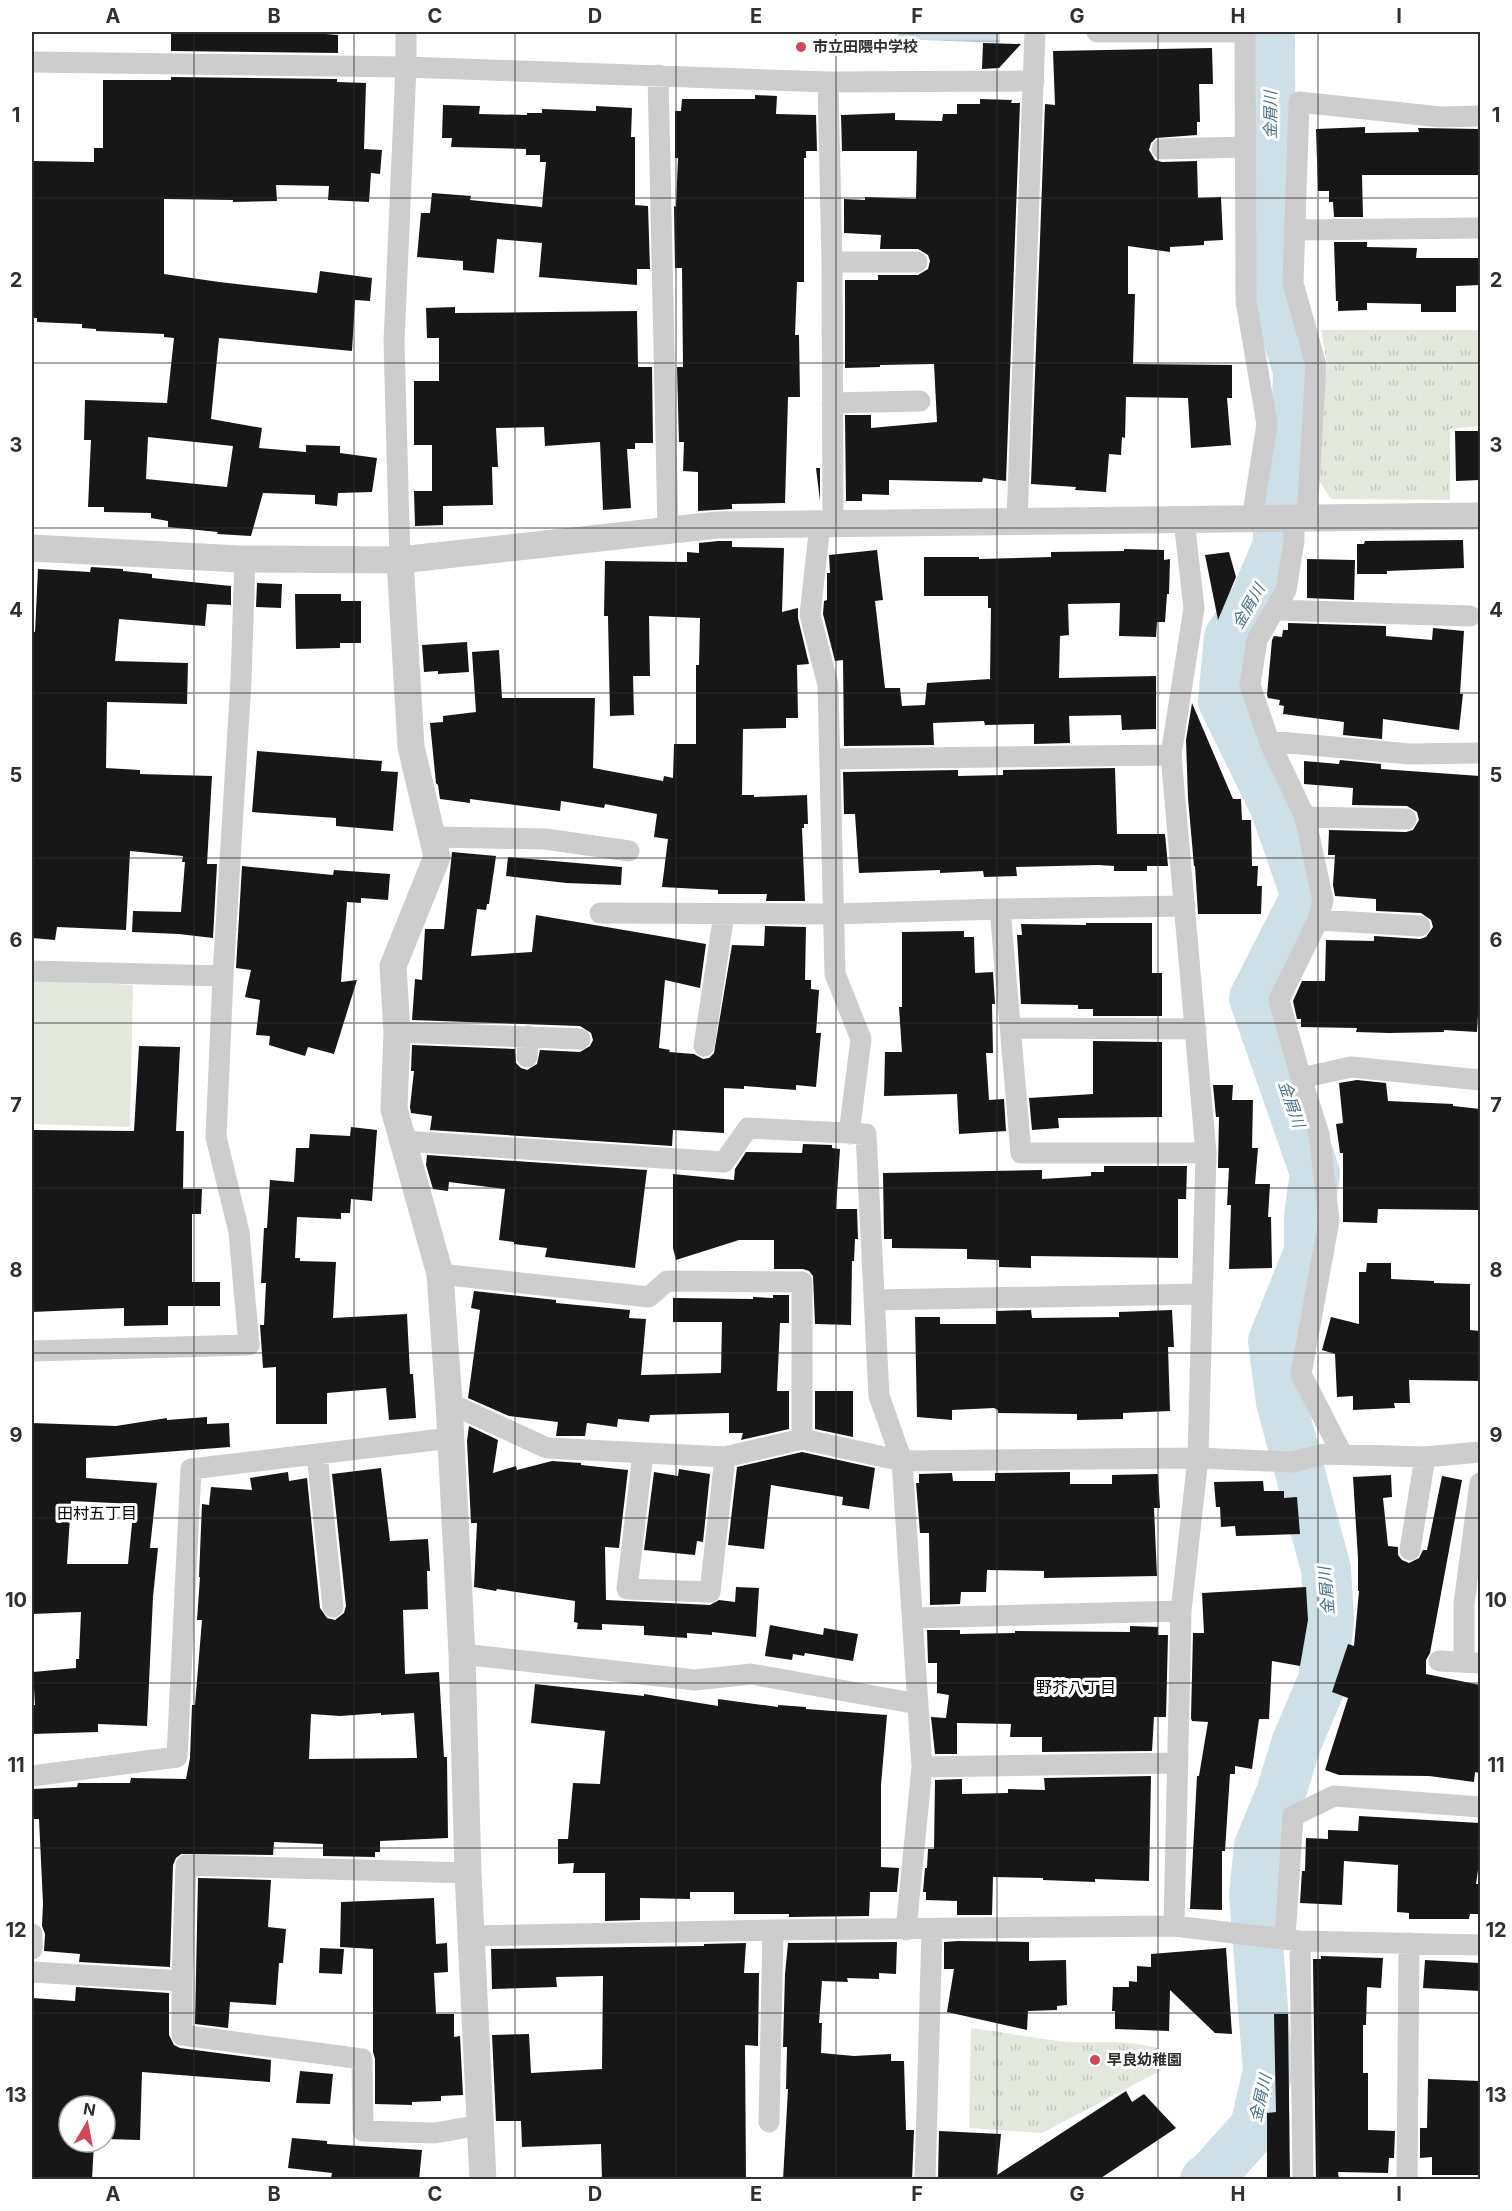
<svg xmlns="http://www.w3.org/2000/svg" width="1512" height="2211" viewBox="0 0 1512 2211" font-family="Inter,'Noto Sans JP',sans-serif">
  <defs>
    <pattern id="park-tufts" width="24" height="20" patternUnits="userSpaceOnUse" patternTransform="scale(1.5)"><rect width="24" height="20" fill="#e3e8dc"/><path d="M3 7l-1-3M5 7V3M7 7l1-3M15 17l-1-3M17 17v-4M19 17l1-3" fill="none" stroke="#c3c7bd"/></pattern>
    <pattern id="water-rules" width="6" height="5" patternUnits="userSpaceOnUse" patternTransform="scale(1.5)"><rect width="6" height="5" fill="#cedfe8"/><path d="M0 2.5h6" fill="none" stroke="#b1c0c7"/></pattern>
  </defs>
  <rect width="100%" height="100%" fill="#fff"/>
  <path fill="#e3e8dc" d="M32,980L133,985L130,1127L32,1124Z"/>
  <path fill="url(#park-tufts)" d="M1321,330H1480V426L1450,429V500L1331,499L1318,479L1327,363Z
    M971,2028C1003,2032 1036,2039 1068,2042C1101,2044 1154,2036 1179,2061L1042,2133L969,2128Z"/>
  <path fill="url(#water-rules)" d="M898,32H1000V43L898,39Z"/>
  <g fill="none" stroke-linecap="round" stroke-linejoin="round">
    <path stroke="#cedfe8" stroke-width="50" d="M1205,2180L1212,2175L1255,2127L1268,2071L1254,1894L1259,1846L1281,1793L1296,1744L1323,1680L1329,1619L1326,1569L1281,1402L1273,1341L1309,1252V1216L1315,1173L1254,998L1306,896L1275,807L1223,701L1229,637L1255,599L1277,547L1281,500L1296,433L1298,371L1271,283L1270,32"/>
  </g>
  <path fill="#171717" fill-rule="evenodd" d="M171,32H326V34L338,35V53L171,51Z
    M983,43L1021,44L999,68L982,69Z
    M1212,48L1213,84H1199L1200,122H1197V135L1156,138L1151,143L1149,150L1155,160L1162,162L1197,161L1198,198L1221,197L1223,240L1204,241V245L1170,247V252L1128,246V294H1135L1133,364L1232,365V398H1227L1231,445L1191,448L1188,398L1126,397L1125,438L1122,437L1121,455L1109,454L1106,492L1075,490L1076,487L1031,484L1045,104L1055,105L1053,51Z
    M171,77L337,79V82L366,83L364,149L382,150L380,174L371,173L369,202L328,200L329,186L276,185L277,201L233,202V200L164,199V274L219,282L317,293L320,271L372,278L370,301L355,300L352,351L219,338L211,419L262,428L259,448L306,452V445L340,446V453L377,458L372,492L338,493L337,506L315,504V495L263,493L251,536L217,534L218,532L168,527V521L151,518V513L104,512V507H88L91,440H84L85,400L167,403L174,338L164,337V334L96,331V329L82,328V324L37,322V318H32V161L94,162V148H103V80H171ZM148,437L233,446L227,487L146,479Z
    M755,95L777,96L776,114L816,115L817,151H806V158H804V282H797L795,335H799L800,397H788L785,503L732,504V509L698,511V472L683,471L684,442H679L677,367H683L682,268H675L674,206L676,207L678,158H675V111H681L682,99H755Z
    M980,99L1012,100L1011,103H1020L1006,481L983,478L982,482L889,480V495L862,494V501H846L845,415H871V428L937,422L934,364L880,365V367L845,368V280H878V275H918L928,269L930,261L928,255L918,249H880L881,235L844,233V199L865,200V197L916,199L917,151H842L841,115L895,113V120L942,121L943,114H957V104H980Z
    M443,105L480,106L479,114L527,115V113H542V109L596,111V106L632,108L631,137H635V205L648,206L650,269H637V285L539,277L542,243L497,239L494,273L463,270V261L417,257L421,213H430L432,193L471,196L470,200L542,207L546,162H540V155H526V149L451,147L452,138H442Z
    M1365,127V133L1419,132L1418,128L1480,129V175H1362L1363,217H1334L1333,202H1329V191H1318L1316,129Z
    M1334,242H1367V247L1417,248L1416,258H1480V285L1456,286V312H1421V304L1367,303V310L1338,311V301H1336Z
    M455,307V313L637,311L638,367H652L653,443H635V449H627L631,508L603,510L600,442L545,446L544,427L496,428L498,467H492L493,505L443,506V525L415,526L414,491H432V445H414V381H439V338H427L426,308Z
    M1455,431H1480V480L1456,481Z
    M816,468H820V501Z
    M1463,540L1464,568L1387,571V574H1357V544H1364L1365,541Z
    M718,541H732V547L784,548L782,612L798,608V618L809,664L797,665L798,718H786V728L743,729L742,795H754V797L807,795L808,824H804V828H802L805,901H766L767,894H718V890L662,887L668,839L654,837L657,814L605,804L604,808L561,801L560,811L470,799V803L440,799L438,785L436,783L430,723L443,722V716L476,712L472,652L499,650L502,698H595L593,768L663,781L664,776L673,778L674,744H696V665H699L700,618L649,616L650,676H633L634,715L610,716L608,616H604L605,561L687,562V552L699,553V543Z
    M1124,549L1164,550V560L1170,559L1169,594H1167L1165,622H1157L1156,637L1119,636L1120,603L1068,604L1069,635L1060,636L1059,678L1156,676V729L1122,730L1121,715L1069,716L1070,743L1034,744V724L985,725L984,721L933,723L934,745L844,746L843,660L835,661L823,614L824,601L827,600V573H830L829,555L877,550L883,600L875,601L885,688H900L902,706L925,705L927,683L990,679L991,608H988V596H924V557H979V559L1051,557V552L1124,551Z
    M1229,552L1236,577L1218,620L1205,555Z
    M1307,559L1355,560L1354,600L1307,598Z
    M91,567L123,569V571L152,574V578L231,586V605L207,604L205,626L119,619L115,661L188,663L187,704L107,702L106,768L140,770V774L212,776L207,864H217L213,938L179,934L132,932L133,911L181,912L185,862H182L183,856L130,851L126,930L57,927L55,940L32,938V631L35,632L38,569L90,572Z
    M257,583L282,584L281,608L256,607Z
    M295,594H341V601H361V643H340V648L296,649Z
    M1288,623L1386,626V636L1432,640L1433,628L1464,631L1460,694H1463L1459,730L1383,719L1382,739L1343,735L1344,722L1283,714L1284,706L1279,705L1280,700L1268,698L1267,695L1272,640L1274,636L1282,637L1283,630H1288Z
    M467,642L469,672L438,674V671L424,672L422,645Z
    M1192,703L1233,799H1241L1242,820H1251L1252,866H1258L1257,886H1262L1261,914H1198L1195,866H1194L1188,798L1186,740Z
    M257,751L382,761L381,771L398,772L393,831L336,826V818L252,812Z
    M1340,760L1381,764V769L1480,776V982L1477,1032L1444,1030V1032L1389,1033L1356,1032L1357,1028L1301,1027V1019H1297L1293,1001L1302,981H1325L1326,940L1374,941V936L1420,939L1426,937L1433,927L1431,920L1421,913L1376,911V899L1335,896L1333,885L1335,855H1328L1329,830L1406,832L1413,830L1419,820L1417,812L1407,806L1352,805L1353,788L1304,784V761L1339,764Z
    M1115,768L1117,834H1165L1168,866H1147V871H1114V866L1098,865L1016,867L1017,876L984,877L983,871L940,873V870L859,873L855,814H844L843,772L958,770V776L1003,775V770Z
    M452,852L496,856L489,904H487L486,910L477,909L471,956L532,952L536,915L706,944L700,988L665,980L659,1048L670,1050L669,1052L694,1054L703,1059L709,1058L714,1053L732,945L764,946L765,926L806,927L805,980H811V989L819,990L816,1033H821L816,1087L796,1085V1090L744,1086V1089L724,1088V1133L673,1130L672,1146L430,1130L432,1116L411,1113L410,1107L414,1071H411L412,1045L515,1049L516,1063L521,1068L527,1070L537,1064L540,1050L580,1052L590,1046L593,1040L591,1033L580,1026L412,1020L415,979L422,980L425,929H444Z
    M508,857L622,867L621,885L566,883L506,876Z
    M242,866L333,875L334,870L390,874L388,900L361,898V903L347,902L341,982L357,980L334,1054L308,1047L305,1056L269,1045L270,1036L256,1035L260,1000L245,997L251,970L236,968Z
    M1086,923H1152V973H1162V1016H1093V1009H1078V1005L1021,1004L1017,935H1022L1021,924L1086,925Z
    M964,931V937H974L975,973L993,972L995,1004H992L993,1053H986L989,1100L1004,1099L1006,1131L959,1134L957,1094L884,1096L885,1052H902L899,1007H902V932Z
    M1093,1041L1162,1042V1117L1058,1118L1059,1128L1032,1130L1029,1098L1093,1094Z
    M139,1046L180,1047L176,1131H184L183,1189H202L201,1214H192V1282H220V1306H168V1325L124,1326V1308L32,1312V1133L33,1130L134,1131Z
    M1357,1080L1386,1083L1388,1101L1453,1104V1106L1480,1109V1210L1378,1209L1377,1223L1343,1222V1153H1340L1336,1124L1343,1123L1339,1083Z
    M1213,1085H1233L1232,1100H1253L1252,1148H1258L1255,1184H1270L1268,1217H1271L1272,1268L1229,1269L1231,1205H1227L1229,1168H1218L1219,1117H1216Z
    M351,1127L377,1130L372,1201L351,1199L350,1213H341V1219L297,1217L295,1258H300V1261L336,1262L333,1318L407,1314L410,1374H413L416,1418L389,1420L386,1388L327,1393V1424H276V1367L263,1368L260,1325H264L266,1283H261L264,1228H267L270,1180L294,1182L296,1148H309L310,1134L350,1136Z
    M803,1144L832,1145V1148L840,1149L836,1209H857L858,1239H855L854,1261H852L851,1325L815,1324L813,1276L809,1271L803,1269H774V1240H739L676,1260L673,1248V1174L734,1180L735,1169L746,1152L802,1153Z
    M427,1155L647,1170L635,1268L545,1257L547,1248L514,1244V1242L499,1240L505,1189L449,1182L448,1191L433,1189L426,1165Z
    M1104,1166H1187L1186,1199H1178V1258L1031,1256V1268L999,1267V1260L967,1259V1249L892,1248V1239H884L883,1173L1042,1170V1179L1091,1176V1172H1104Z
    M1367,1263H1391V1279L1434,1281V1283L1470,1284V1330L1480,1331V1381L1409,1380L1410,1403H1394L1395,1408L1353,1410V1396L1337,1397L1335,1354L1322,1350L1331,1317L1359,1324V1272H1366Z
    M474,1291L556,1300V1303L630,1310L629,1318L646,1319L641,1375L721,1373L722,1322H673V1298L753,1299V1297L773,1298V1295H789V1323H780L777,1391H789V1429L741,1440L743,1433H729V1413L650,1415L649,1422L618,1419L617,1427L587,1423L585,1436H556L558,1422L509,1416L468,1398L480,1310L471,1308Z
    M1031,1310L1032,1318L1119,1317V1312L1172,1310L1174,1347H1168L1170,1411L1123,1413V1419L1077,1420V1414L998,1413V1410L994,1408L952,1410V1420L917,1417L915,1317H940V1324H996V1311Z
    M815,1391H853V1437L815,1429Z
    M207,1417V1424L229,1423L230,1447L86,1458V1478L157,1483L150,1548H158L153,1597L147,1726L98,1724V1732L32,1734V1705H35L33,1672L76,1668V1659H79L81,1612L32,1614V1423L116,1426L167,1418V1420ZM71,1501L134,1504L128,1564H67Z
    M469,1426L498,1440L493,1473L516,1466L517,1470L552,1461L581,1463V1465L628,1470L619,1548L605,1547L606,1600L710,1605L719,1600L735,1602L736,1587L759,1588L756,1637L712,1632V1635L687,1633V1638L644,1635V1626L602,1624V1630L577,1629L578,1623L574,1622L575,1601L497,1589L496,1591L474,1587L477,1523H471L467,1441Z
    M802,1452L875,1468L869,1509L842,1505L843,1497L771,1485L764,1549L728,1545L737,1467Z
    M381,1468L390,1541L428,1539L430,1571H427L428,1609L403,1610L405,1674L439,1672L444,1757H447L448,1838L380,1841V1852H375V1857L323,1856V1844L274,1842L273,1855L181,1854L176,1858L173,1865L170,1967L79,1962L80,1954L44,1951L45,1934L42,1926L43,1903L39,1819H33L32,1789L77,1787L78,1783H130L131,1778L186,1779L190,1758L192,1705H195L202,1620H197L200,1577H199L202,1504L209,1505L211,1487L252,1490L250,1478L288,1472L289,1481L307,1478L320,1608L327,1618L335,1620L344,1613L346,1606L332,1474ZM381,1713V1715L414,1713L417,1758L309,1759L311,1714L340,1716Z
    M679,1469L710,1474L703,1542L697,1541L695,1555L644,1550L654,1472L678,1476Z
    M1070,1472V1484H1112V1475L1158,1474L1160,1508H1154L1157,1576L1044,1578V1571L987,1570L986,1592H961L960,1604L930,1605L929,1533H920L916,1483H919V1474L952,1473L953,1481H995V1473Z
    M1391,1475L1392,1497L1383,1498L1388,1546L1398,1547V1555L1402,1560L1409,1563L1419,1558L1423,1550H1427L1442,1476L1462,1480L1430,1653L1426,1660V1674L1480,1685V1773L1475,1772L1474,1782L1429,1776L1339,1775L1325,1770L1348,1698L1332,1692L1348,1644L1354,1646L1359,1591H1358V1558L1353,1477Z
    M1263,1481L1264,1491H1284V1498L1297,1497L1300,1534L1236,1536L1235,1526L1221,1527L1220,1507H1216L1214,1482Z
    M1306,1587L1308,1620L1300,1666L1272,1661L1269,1719H1259L1252,1769L1235,1766V1774H1230L1225,1851H1222V1910L1190,1909L1197,1776H1199L1208,1722L1192,1721L1191,1718L1193,1633H1204L1202,1593Z
    M770,1625L823,1635L824,1628L858,1634L853,1661L805,1653L804,1656L793,1654L792,1660L765,1656Z
    M1130,1626L1158,1627V1635H1168L1166,1717H1154L1152,1751L1042,1752V1737H1010L1011,1724L957,1723V1754H935L931,1717L946,1718L949,1695L937,1693V1663H928L927,1630H960V1634L1015,1633V1631L1130,1632Z
    M535,1684L644,1696V1694L718,1706V1699L778,1707V1705L806,1707V1709L887,1715L881,1785V1867L899,1868L897,1892H870L869,1916L789,1917V1914H734V1892H690V1899L640,1898V1920L605,1921V1873H573L574,1863L558,1864V1839H568L573,1783L600,1784L605,1731L531,1723Z
    M1151,1776L1149,1881L1095,1879V1882L1043,1880V1878L993,1877L992,1915H957V1901L926,1900V1892H923L925,1868H927L928,1849H934L935,1780L962,1779V1794L1008,1793V1789L1045,1790L1044,1778Z
    M1359,1816L1480,1823V1856L1476,1884H1480V1914H1470L1469,1919H1409V1913L1397,1912L1398,1865L1344,1861L1342,1905L1300,1903L1302,1871H1305L1306,1838L1328,1839V1830L1358,1831Z
    M198,1878L271,1880L268,1927L286,1929L283,1963H279L276,2005L230,2002L228,2028L195,2024Z
    M434,1898L436,1944L447,1943L448,1972L434,1973L436,2014H454V2037L460,2036L463,2095L441,2096V2101L412,2102V2105L375,2104V2059L373,2052V1949L340,1947L341,1902Z
    M958,1941L1029,1942V1961L1066,1960L1067,2005L1057,2006V2010L1028,2011L1027,2030L947,2012L954,1969H944V1942Z
    M897,1942L896,1974L879,1973V1979L847,1978L848,1982L822,1981L819,2023H822L821,2053L854,2056L891,2054V2061H904L906,2130H914L912,2180H783L788,2089H786L787,2047H783L785,1974L788,1943Z
    M746,1943L744,1973H759L758,2046L745,2045L746,2180H602L601,2144L522,2147L521,2121H496L492,2035L529,2034L531,2073L602,2069L603,1976L556,1977L557,1987L492,1989L491,1949L704,1946V1944Z
    M320,1948L344,1949L342,1974L319,1973Z
    M1226,1948L1232,2034L1215,2033L1170,1990L1169,2031L1115,2029V2011H1112L1113,1987H1129V1981L1137,1982V1966L1151,1967V1954Z
    M1321,1956L1383,1958L1381,1988L1367,1987L1366,2025H1363V2073H1368V2130L1395,2131L1394,2158H1389L1388,2173L1338,2172L1339,2180H1316L1313,1959H1321Z
    M1425,1960L1480,1963V1991L1423,1988Z
    M76,1987L169,1993V2035L174,2045L180,2048L271,2060L270,2082L142,2072L140,2140L105,2139V2106H69V2142H94L92,2180H32V1998L75,2001Z
    M1274,2014H1288L1290,2180H1267V2113L1276,2112Z
    M300,2071L333,2074L330,2104L296,2103Z
    M1428,2079L1480,2081V2175H1432V2157L1420,2158V2128H1427Z
    M1126,2091L1132,2102L1144,2094L1176,2128L1098,2180H938L939,2131L1001,2134L997,2175Z
    M292,2138L327,2141V2144L422,2150L419,2180L331,2178L332,2173L288,2168Z"/>
  <g fill="none" stroke-linecap="round" stroke-linejoin="round">
    <path stroke="#cdcdcd" stroke-width="21" d="M1097,32H1245
      M1245,32L1246,301L1267,424L1252,519
      M32,62L406,67L828,82L1034,81
      M658,75L668,530
      M828,82L832,262L833,524
      M1162,149L1245,147
      M1294,230L1480,228
      M832,262H917
      M832,403L920,401
      M1307,518L1316,365L1293,283L1299,102L1441,117L1480,116
      M1017,521L1035,32
      M820,524L810,615L828,685L835,974L861,1039L849,1134
      M400,560L394,342L406,67V32
      M1275,610L1470,616
      M1269,741L1250,685L1257,640L1286,590L1294,541V518
      M830,759L1171,755
      M1305,817L1269,741L1409,754L1480,753
      M433,837L545,839L629,851
      M1000,909L1021,1153H1206
      M600,913L833,914L1000,909L1185,906
      M1318,920L1323,900L1305,817L1406,819
      M1420,926L1318,920L1279,1000L1301,1078L1351,1067L1480,1080
      M32,971L223,976
      M1010,1028L1196,1029
      M397,1032L580,1039
      M704,1046L724,914
      M527,1057L528,1036
      M1301,1078L1319,1134L1329,1221L1301,1374L1342,1454
      M403,1141L724,1162L748,1128L866,1134L879,1396L902,1461L922,1767L906,1930
      M440,1274L649,1297L667,1281L802,1282V1439
      M874,1300L1202,1294
      M32,1351L249,1345L239,1232L216,1137L223,976L241,680L245,559
      M449,1403L547,1448L725,1457L802,1439L902,1461L1198,1458L1292,1462L1325,1454L1425,1457L1480,1452
      M643,1453L627,1589L710,1592L725,1457
      M317,1454L333,1607
      M1410,1550L1425,1457
      M913,1618L1181,1611
      M462,1654L695,1680L751,1674L918,1704
      M1439,1661L1480,1663
      M1464,1661V1604L1480,1483
      M922,1767L1178,1763
      M32,1776L177,1757L191,1469L451,1438
      M1174,1926L1181,1611L1198,1458L1206,1153L1171,755L1194,608L1184,520
      M32,1934V1949
      M471,1936L773,1930L1174,1926L1300,1941L1480,1945
      M1285,1938L1293,1816L1334,1796L1480,1807
      M1300,1941L1303,2180
      M32,1972L182,1981V2035L362,2059L363,2131L435,2133L480,2125
      M182,1981L186,1865L468,1873
      M769,2122L773,1930
      M925,2180L932,1929
      M1407,2180L1409,1943"/>
    <path stroke="#cdcdcd" stroke-width="27" d="M32,548L240,559L400,560L717,525L1480,516
      M400,560L411,747L437,857L393,966L397,1032L394,1109L440,1274L449,1403L462,1654L468,1873L483,2180"/>
  </g>
  <path fill="none" stroke="#303030" stroke-width="1.5" stroke-opacity="0.55" d="M194,32V2180M354,32V2180M515,32V2180M676,32V2180M836,32V2180M997,32V2180M1158,32V2180M1318,32V2180M32,198H1480M32,363H1480M32,528H1480M32,693H1480M32,858H1480M32,1023H1480M32,1188H1480M32,1353H1480M32,1518H1480M32,1683H1480M32,1848H1480M32,2013H1480"/>
  <g fill="#d14758" stroke="#fff" stroke-width="2">
    <circle cx="801" cy="47" r="6"/>
    <circle cx="1095" cy="2060" r="6"/>
  </g>
  <g text-anchor="middle" stroke-width="6" stroke-linejoin="round" paint-order="stroke">
    <g font-size="15" font-weight="bold" fill="#303030" stroke="#fff" text-anchor="start">
      <text x="813" y="52">市立田隈中学校</text>
      <text x="1107" y="2065">早良幼稚園</text>
    </g>
    <g font-size="16" font-style="italic" fill="#467289" stroke="#fff">
      <text transform="translate(1270 115) rotate(-90)" y="6">金屑川</text>
      <text transform="translate(1248 606) rotate(-60)" y="6">金屑川</text>
      <text transform="translate(1292 1104) rotate(71)" y="6">金屑川</text>
      <text transform="translate(1326 1591) rotate(-95)" y="6">金屑川</text>
      <text transform="translate(1260 2098) rotate(-77)" y="6">金屑川</text>
    </g>
    <g font-size="16" fill="#000" stroke="#fff">
      <text x="97" y="1519">田村五丁目</text>
      <text x="1076" y="1693">野芥八丁目</text>
    </g>
  </g>
  <rect width="1512" height="2211" fill="none" stroke="#ffffff" stroke-width="66"/>
  <g transform="translate(87 2124) rotate(10)"><circle r="28" fill="#ffffff" stroke="#acacac" stroke-width="1.5"/>
  <path d="M0-4.5L10 22L0 15L-10 22Z" fill="#d14758"/>
  <text y="-9" font-size="16" font-weight="bold" text-anchor="middle" fill="#303030">N</text>
  </g>
  <rect x="33" y="33" width="1446" height="2145" fill="none" stroke="#303030" stroke-width="2"/>
  <g font-size="20" text-anchor="middle" font-weight="bold" fill="#303030">
    <text x="113" y="23">A</text>
    <text x="274" y="23">B</text>
    <text x="435" y="23">C</text>
    <text x="595" y="23">D</text>
    <text x="756" y="23">E</text>
    <text x="917" y="23">F</text>
    <text x="1077" y="23">G</text>
    <text x="1238" y="23">H</text>
    <text x="1399" y="23">I</text>
    <text x="16" y="122">1</text>
    <text x="1496" y="122">1</text>
    <text x="16" y="287">2</text>
    <text x="1496" y="287">2</text>
    <text x="16" y="452">3</text>
    <text x="1496" y="452">3</text>
    <text x="16" y="617">4</text>
    <text x="1496" y="617">4</text>
    <text x="16" y="782">5</text>
    <text x="1496" y="782">5</text>
    <text x="16" y="947">6</text>
    <text x="1496" y="947">6</text>
    <text x="16" y="1112">7</text>
    <text x="1496" y="1112">7</text>
    <text x="16" y="1277">8</text>
    <text x="1496" y="1277">8</text>
    <text x="16" y="1442">9</text>
    <text x="1496" y="1442">9</text>
    <text x="16" y="1607">10</text>
    <text x="1496" y="1607">10</text>
    <text x="16" y="1772">11</text>
    <text x="1496" y="1772">11</text>
    <text x="16" y="1937">12</text>
    <text x="1496" y="1937">12</text>
    <text x="16" y="2102">13</text>
    <text x="1496" y="2102">13</text>
    <text x="113" y="2201">A</text>
    <text x="274" y="2201">B</text>
    <text x="435" y="2201">C</text>
    <text x="595" y="2201">D</text>
    <text x="756" y="2201">E</text>
    <text x="917" y="2201">F</text>
    <text x="1077" y="2201">G</text>
    <text x="1238" y="2201">H</text>
    <text x="1399" y="2201">I</text>
  </g>
</svg>
